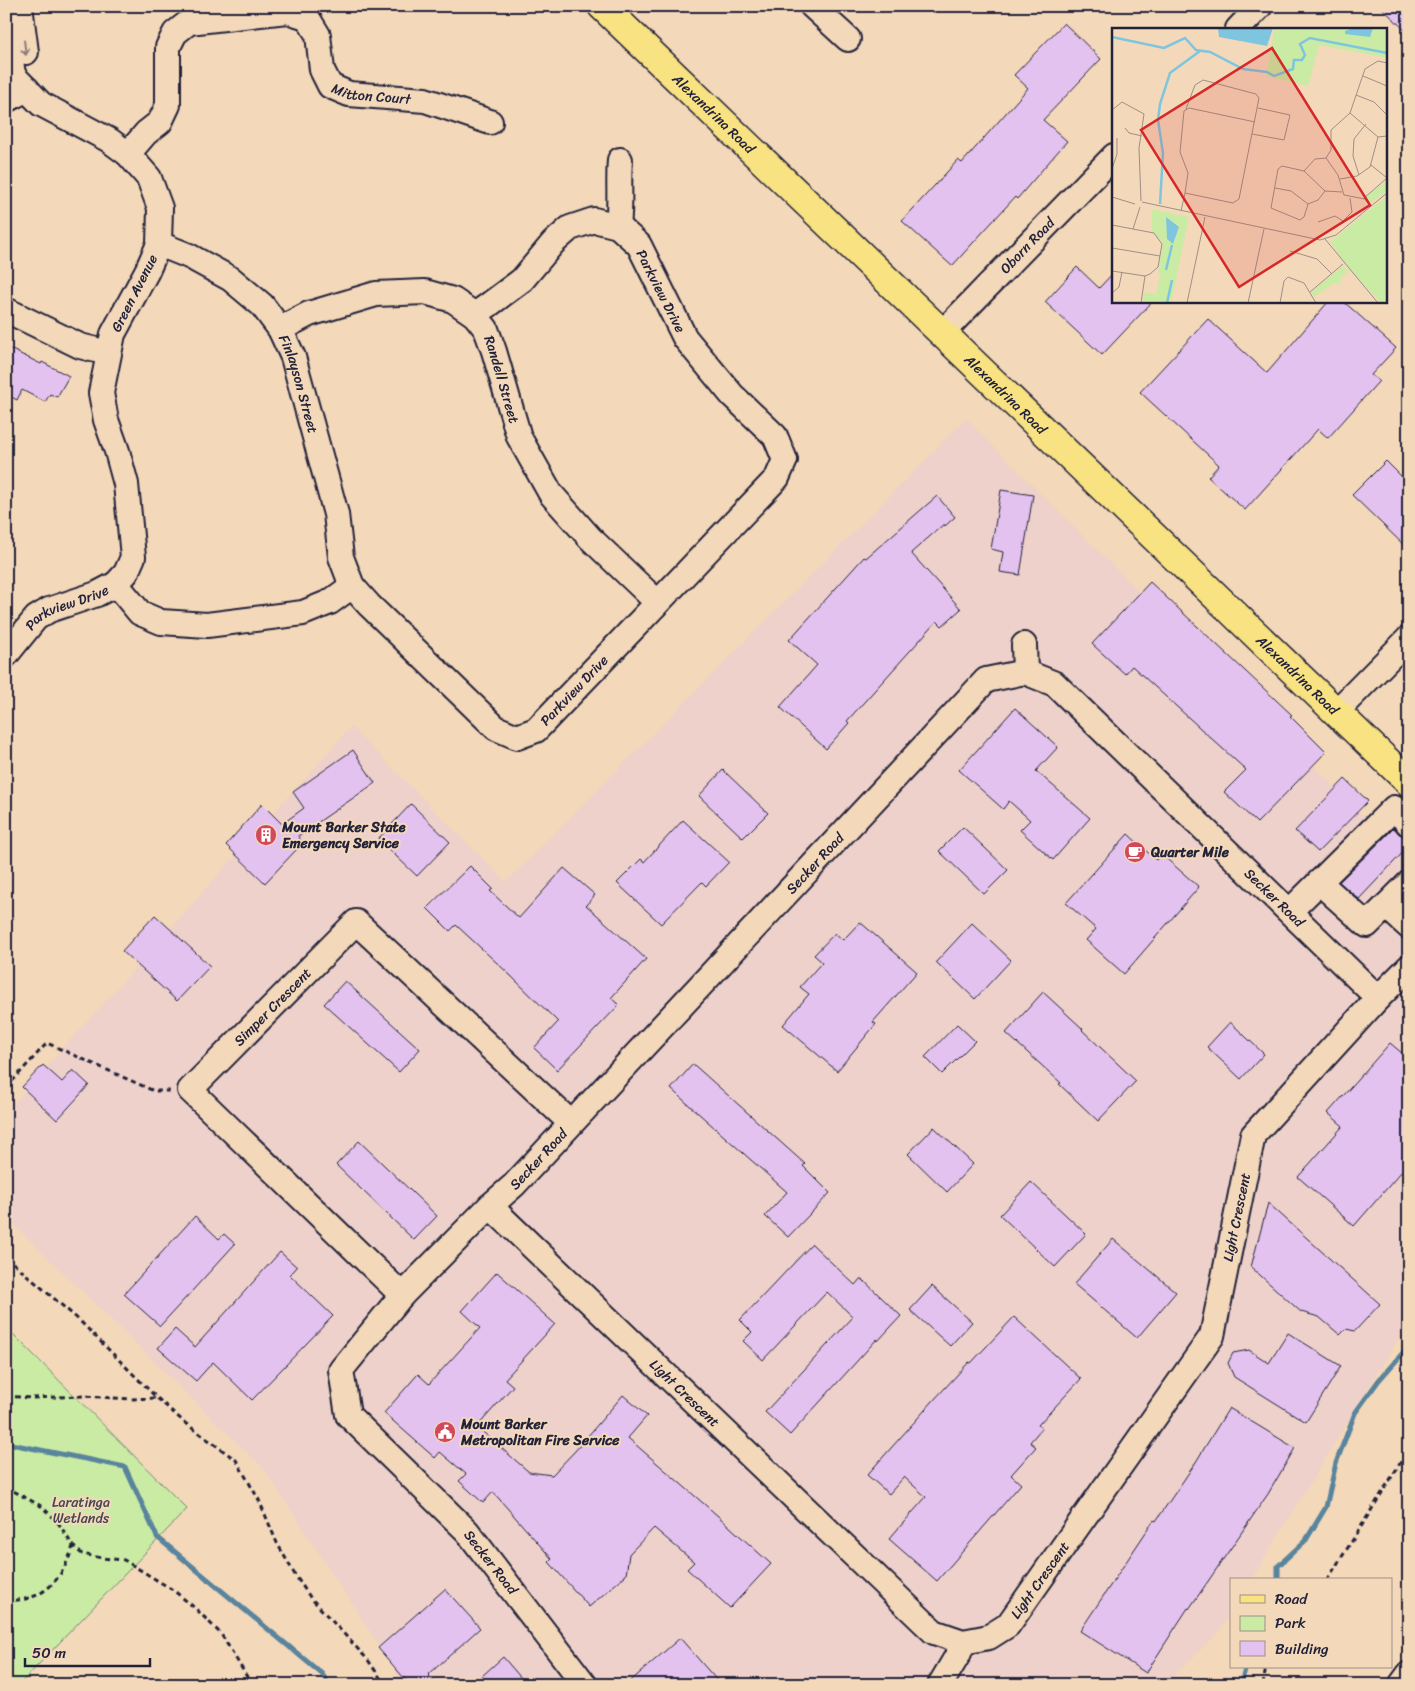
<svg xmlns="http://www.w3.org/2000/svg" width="1415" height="1691" viewBox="0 0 1415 1691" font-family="Sriracha,sans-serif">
  <rect width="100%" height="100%" fill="#f3d8ba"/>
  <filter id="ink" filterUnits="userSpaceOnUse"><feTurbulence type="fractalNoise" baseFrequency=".02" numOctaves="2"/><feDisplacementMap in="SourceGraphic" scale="10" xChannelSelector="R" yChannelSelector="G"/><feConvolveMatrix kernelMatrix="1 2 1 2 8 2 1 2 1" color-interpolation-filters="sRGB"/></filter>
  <g filter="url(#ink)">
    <path fill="#eed1ca" d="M966,419L1409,862V1321L1251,1580H1231V1612L1219,1632L1164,1685H405L265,1470L6,1217V1112L351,727L506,882Z"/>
    <path fill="#caeba3" stroke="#76866f" d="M6,1327L187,1509L19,1685H6Z"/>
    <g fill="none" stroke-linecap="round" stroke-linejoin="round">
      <path stroke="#59849d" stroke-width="5" d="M6,1443L125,1467L157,1537L322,1674L329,1685
        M1278,1580V1566L1306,1540L1326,1507L1336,1463L1355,1413L1379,1380L1409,1346
        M1240,1685L1246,1667"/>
    </g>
    <path fill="#e3c2ef" stroke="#22223b" d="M1380,6H1409V34Z
      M1064,23L1101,59L1043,120L1067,141L1017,199L1015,197L952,266L902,221L958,160L962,163L1028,88L1014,75Z
      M1077,267L1099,288L1114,272V301H1153L1102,355L1045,302Z
      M1329,301H1343L1396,348L1371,375L1379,381L1328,438L1318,429L1245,510L1208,477L1219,465L1140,392L1208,319L1267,373Z
      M6,347L41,364L42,362L69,376L57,397L50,394L45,402L22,390L17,400L6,394Z
      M1386,461L1409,484V550L1352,495Z
      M1001,490L1033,495L1020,575L1000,572L1003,552L991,549Z
      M937,496L955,517L945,526L944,524L911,553L961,609L942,626L937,621L847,721L849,723L826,749L780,707L817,665L789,640L864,557L866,558Z
      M1150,582L1292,715L1290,716L1326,752L1257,823L1224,792L1246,770L1132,666L1125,674L1092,644Z
      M1015,708L1058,747L1036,771L1090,818L1053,860L1020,830L1030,820L1009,801L1003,809L959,770Z
      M353,750L375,783L298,836L304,846L297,849L265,883L226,845L262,804L282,824L304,808L293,792Z
      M723,770L768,813L743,838L699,796Z
      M1345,779L1368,801L1318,852L1295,831Z
      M411,804L450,842L417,876L378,839Z
      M683,820L729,862L706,886L702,882L661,924L617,883L641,859L644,862Z
      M963,827L1008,870L984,894L939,851Z
      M1394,828L1399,834L1409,837V846L1359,899L1339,882Z
      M1128,834L1156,860L1161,854L1199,887L1124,974L1086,940L1096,929L1066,903Z
      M470,866L493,889L490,891L519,918L564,868L595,895L586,905L646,959L611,998L619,1005L557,1070L534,1048L558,1022L510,975L456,925L450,931L427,908Z
      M155,915L210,966L177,1001L122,951Z
      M860,922L917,972L873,1022L876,1024L837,1071L783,1025L809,994L800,987L822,962L814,955L835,933L843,940Z
      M972,923L1011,960L975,999L936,962Z
      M345,981L420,1049L399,1072L324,1004Z
      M1043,992L1083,1029L1082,1030L1136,1081L1098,1121L1059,1084L1061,1083L1006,1033Z
      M1230,1022L1264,1054L1241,1079L1207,1047Z
      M957,1024L975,1041L942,1074L925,1057Z
      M1390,1043L1409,1059V1178L1402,1171L1354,1226L1298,1177L1343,1126L1328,1113Z
      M693,1064L805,1164L803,1166L830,1193L788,1237L765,1216L787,1192L671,1089Z
      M43,1065L62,1082L73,1070L89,1085L57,1120L22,1087Z
      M934,1127L973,1164L947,1192L908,1154Z
      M359,1141L437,1216L414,1240L336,1165Z
      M1031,1182L1086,1234L1055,1267L1000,1215Z
      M1268,1203L1380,1304L1355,1331L1346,1329L1340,1335L1319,1317L1301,1312L1251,1267Z
      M195,1216L219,1239L224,1234L235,1244L160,1326L124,1294Z
      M1113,1239L1176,1292L1137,1338L1074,1284Z
      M812,1244L855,1285L861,1278L901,1316L878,1341L877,1339L790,1435L765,1412L853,1317L827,1292L763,1360L743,1341L752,1332L740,1320Z
      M280,1252L297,1267L290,1275L333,1316L252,1400L213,1362L196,1381L158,1348L175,1329L195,1347Z
      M497,1272L555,1324L505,1379L513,1386L477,1427L529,1472L552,1475L575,1451L623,1395L647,1416L628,1438L718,1516L771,1564L730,1608L687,1569L694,1562L654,1528L629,1554L626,1575L589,1607L549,1562L552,1559L493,1492L483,1503L459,1481L466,1474L440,1452L435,1458L384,1413L418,1374L429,1384L480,1328L462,1311Z
      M932,1286L972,1322L950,1346L910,1310Z
      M1014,1317L1081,1379L1038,1425L1042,1428L1030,1442L1036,1447L1011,1475L1021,1484L937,1581L889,1539L926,1497L904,1477L889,1494L867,1475L933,1401L969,1362L971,1363Z
      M1288,1333L1341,1366L1306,1422L1234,1377L1228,1363L1233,1353L1249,1350L1269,1363Z
      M1229,1408L1295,1448L1268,1494L1189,1609L1188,1608L1146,1673L1080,1631L1154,1520L1156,1521L1194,1465Z
      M445,1589L480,1628L428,1675L437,1685H410L378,1648Z
      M680,1638L721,1685H626Z
      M503,1657L527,1685H472Z"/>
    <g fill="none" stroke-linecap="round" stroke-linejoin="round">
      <g stroke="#22223b" stroke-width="28">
        <g id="minor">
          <path d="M20,6L26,52"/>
          <path d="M812,6L848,39"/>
          <path d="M6,25L13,75L41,104L109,140L128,154L149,178L160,208L159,244L147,271L113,334L101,393L106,420L117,451L126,484L133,557L126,573L116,584"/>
          <path d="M1238,29L1260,6"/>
          <path d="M6,100L27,89"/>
          <path id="s1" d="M128,154L146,133L160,122L168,105V47L175,33L189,22L287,11L307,17L318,35L322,70L330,86L349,94L425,100L490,122"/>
          <path d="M618,226C621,204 618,182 620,160"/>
          <path id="s2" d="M159,244L189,256L231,279L262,305L280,329L293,357L336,514L341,557L352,586"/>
          <path d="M6,310L80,346L108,353"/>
          <path id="s3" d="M280,329L309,314L376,294L425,292L453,300L475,315L486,329L494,351L519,437L551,494L590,538L657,602"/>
          <path id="s4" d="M942,333L1114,156"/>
          <path d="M1024,645L1025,672"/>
          <path id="s5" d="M6,655L36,618L49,610L97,594L116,584L140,613L161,622L207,625L303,613L330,602L352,586L369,605L496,728L517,737L536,730L777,478L785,460L775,436L732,395L685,338L639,245L618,226L594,220L570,228L553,243L522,280L475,315"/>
          <path d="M1336,712L1409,638"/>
          <path d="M1319,882L1367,925L1409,883"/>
          <path d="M1386,906L1409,927"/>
          <path d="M1290,911L1394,808L1409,824"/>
          <path id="s6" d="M490,1206L934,1632L963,1642L989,1637L1008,1625L1212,1336L1253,1135L1378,998"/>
          <path id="s7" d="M402,1295L190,1090L356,922L571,1123"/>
          <path id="s8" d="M585,1685L467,1531L348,1415L341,1370L402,1295L490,1206L514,1185L986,680L1025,672L1055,684L1378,998L1409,967"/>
          <path d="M940,1685L959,1653L963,1642"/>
          <path d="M1401,1685L1409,1674"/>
        </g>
      </g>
      <g stroke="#22223b" stroke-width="31">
        <g id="major">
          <path id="s9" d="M602,6L1409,782"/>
        </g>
      </g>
      <path stroke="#22223b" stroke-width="3" stroke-dasharray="5 4" stroke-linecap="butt" d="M6,1088L47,1043L154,1091H173
        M6,1257L80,1321L156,1397L185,1423L236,1460L259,1500L277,1543L295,1575L310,1597L368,1660L385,1685
        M6,1396L31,1398L83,1396L131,1399L155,1398
        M6,1487L41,1506L57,1521L73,1546L82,1554L102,1558L124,1560L173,1590L195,1608L221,1634L252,1685
        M1327,1580L1354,1538L1409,1449
        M6,1600C43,1603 63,1579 73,1546
        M377,1685L383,1681
        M1263,1685L1266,1667"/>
      <use href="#minor" stroke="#f3d8ba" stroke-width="24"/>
      <use href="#major" stroke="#f8e281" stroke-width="28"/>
    </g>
    <defs><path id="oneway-shaft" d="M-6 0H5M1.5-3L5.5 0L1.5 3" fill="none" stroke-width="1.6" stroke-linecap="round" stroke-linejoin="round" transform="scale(1.25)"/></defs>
    <use stroke="#8a7d7a" href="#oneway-shaft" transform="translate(25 48) rotate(83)"/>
  </g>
  <defs>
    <g id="building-disc" transform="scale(1.125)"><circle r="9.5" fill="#d1495b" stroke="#f3d8ba"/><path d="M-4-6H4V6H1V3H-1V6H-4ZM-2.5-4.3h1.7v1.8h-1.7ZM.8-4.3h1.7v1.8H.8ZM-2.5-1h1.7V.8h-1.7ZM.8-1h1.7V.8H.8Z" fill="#fff"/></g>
    <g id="cafe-disc" transform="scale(1.125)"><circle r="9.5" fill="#d1495b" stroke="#f3d8ba"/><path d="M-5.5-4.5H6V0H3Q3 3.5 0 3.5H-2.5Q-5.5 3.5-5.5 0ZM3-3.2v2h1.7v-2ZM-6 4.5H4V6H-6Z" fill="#fff"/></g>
    <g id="civic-disc" transform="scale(1.125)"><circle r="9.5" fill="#d1495b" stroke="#f3d8ba"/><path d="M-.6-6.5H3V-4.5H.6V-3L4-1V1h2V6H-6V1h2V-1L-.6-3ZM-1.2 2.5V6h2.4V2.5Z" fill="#fff"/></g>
  </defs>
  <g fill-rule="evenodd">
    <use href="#building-disc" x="266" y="835"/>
    <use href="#cafe-disc" x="1135" y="852"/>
    <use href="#civic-disc" x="445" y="1432"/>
  </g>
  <g text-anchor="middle" stroke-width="4" stroke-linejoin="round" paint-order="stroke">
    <g font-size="14" fill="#22223b" stroke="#f3d8ba">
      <text dy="5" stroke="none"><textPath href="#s1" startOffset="392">Mitton Court</textPath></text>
      <text dy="5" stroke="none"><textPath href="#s9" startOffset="155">Alexandrina Road</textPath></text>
      <text dy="5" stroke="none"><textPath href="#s4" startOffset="122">Oborn Road</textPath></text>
      <text transform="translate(661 291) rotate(63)" y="5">Parkview Drive</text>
      <text transform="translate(134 293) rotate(-63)" y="5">Green Avenue</text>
      <text dy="5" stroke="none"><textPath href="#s3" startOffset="278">Randell Street</textPath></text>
      <text dy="5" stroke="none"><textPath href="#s2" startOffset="209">Finlayson Street</textPath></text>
      <text dy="5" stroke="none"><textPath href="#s9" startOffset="560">Alexandrina Road</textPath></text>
      <text dy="5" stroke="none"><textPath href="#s5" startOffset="80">Parkview Drive</textPath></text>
      <text dy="5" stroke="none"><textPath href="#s9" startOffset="965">Alexandrina Road</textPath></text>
      <text dy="5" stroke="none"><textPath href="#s5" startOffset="695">Parkview Drive</textPath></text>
      <text dy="5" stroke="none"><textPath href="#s8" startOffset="1100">Secker Road</textPath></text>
      <text dy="5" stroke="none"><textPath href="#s8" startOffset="1729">Secker Road</textPath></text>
      <text dy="5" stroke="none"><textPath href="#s7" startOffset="412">Simper Crescent</textPath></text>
      <text dy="5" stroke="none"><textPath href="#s8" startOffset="695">Secker Road</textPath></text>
      <text dy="5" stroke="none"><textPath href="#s6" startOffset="1170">Light Crescent</textPath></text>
      <text dy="5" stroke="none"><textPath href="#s6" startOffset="270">Light Crescent</textPath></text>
      <text transform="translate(491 1562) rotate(52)" y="5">Secker Road</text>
      <text dy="5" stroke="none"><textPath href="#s6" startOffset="750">Light Crescent</textPath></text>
    </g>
    <g font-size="14" font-weight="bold" fill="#22223b" stroke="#f3d8ba" text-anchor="start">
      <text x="282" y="832">Mount Barker State<tspan x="282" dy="16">Emergency Service</tspan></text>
      <text x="1151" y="857">Quarter Mile</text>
      <text x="461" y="1429">Mount Barker<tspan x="461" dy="16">Metropolitan Fire Service</tspan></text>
    </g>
    <g font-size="14" fill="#444a50" stroke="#f3d8ba">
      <text x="81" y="1507">Laratinga<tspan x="81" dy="16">Wetlands</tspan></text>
    </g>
  </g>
  <g transform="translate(1112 28)">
    <rect width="275" height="275" fill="#f3d8ba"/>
    <path d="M163,0H275V30L207,17L196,58L154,48ZM275,153V163L258,175L253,170L256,166ZM275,168V275H269L234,237L218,214ZM40,181L77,189L59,275H30L33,264L44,266L48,248L46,242L51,215L40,203ZM231,238L236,243L227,252L230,255H222L202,269L199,264Z" fill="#caeba3"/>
    <path d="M106,0H161L155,18L107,9ZM241,0H261L258,9L233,6V3ZM54,189L67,199L61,216L55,211Z" fill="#7ec5df"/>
    <path fill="none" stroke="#7ec5df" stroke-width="2.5" d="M0,9L52,20L73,10L84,22L98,24L131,41L155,44L162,48L181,41L182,32H190L193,27L188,16L198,10L275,25M48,176L51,125L46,92L48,76L58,45L88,23M54,242L60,217M55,275L60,252"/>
    <path fill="none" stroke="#9f8f87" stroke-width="1" d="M251,48L275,58M244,67L262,74L275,87M0,82L10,74L32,86L27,120L29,173M238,85L266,109L275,108M13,100L17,105L30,108M140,106L172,112L178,87L146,80M214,130L226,147L232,167L253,171L259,179M259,137L275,150M0,141L5,126V110M192,143L213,163L230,164M247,147L241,128L242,111L254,96M228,151L245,148L258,139L266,109M163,160L179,163L196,176L206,172L213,163M73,165L76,145L68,124L72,83L77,80L143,94M0,169L23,176M251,171L275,150M30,174L208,212L224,207L275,165M196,176L192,189L188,192L159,180L166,141L170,138L192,143L203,131L214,130L219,122V102L238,85L253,41L266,33L275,35M69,183L73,165L121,175L127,171L147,70L144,66L91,52L83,57L74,81M206,194L223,188L231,193L240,184L238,170M0,197L42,205L50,216L46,239L38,246L33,248L0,243M21,201L28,179M213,211L266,275M0,220L48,228M178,223L205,231L220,246M198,264L231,236M0,265L7,259L10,244M29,275L33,248M75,275L93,189M136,275L152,201M168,275L172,253L176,249L192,255L204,275"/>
    <path fill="#d62828" fill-opacity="0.15" stroke="#d62828" stroke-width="2.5" d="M160,20L258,177L127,259L29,102Z"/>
    <rect width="275" height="275" fill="none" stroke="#22223b" stroke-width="2.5"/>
  </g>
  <rect width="1415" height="1691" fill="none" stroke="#f3d8ba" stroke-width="25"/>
  <rect x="12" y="12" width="1390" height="1666" fill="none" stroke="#22223b" stroke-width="2" filter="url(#ink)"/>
  <rect x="1230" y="1578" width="162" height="90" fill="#f3d8ba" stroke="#9f8f87"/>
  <rect x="1240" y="1595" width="25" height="8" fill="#f8e281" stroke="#9f8f87"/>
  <text x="1275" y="1604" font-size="15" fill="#22223b">Road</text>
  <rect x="1240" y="1616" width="25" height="15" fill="#caeba3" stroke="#9f8f87"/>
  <text x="1275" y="1628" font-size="15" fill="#22223b">Park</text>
  <rect x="1240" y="1641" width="25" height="15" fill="#e3c2ef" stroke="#9f8f87"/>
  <text x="1275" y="1654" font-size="15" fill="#22223b">Building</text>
  <path d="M25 1658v8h125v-8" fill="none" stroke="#22223b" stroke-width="2.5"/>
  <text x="32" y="1658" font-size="15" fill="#22223b" stroke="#f3d8ba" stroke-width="4" paint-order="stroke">50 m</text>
</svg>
